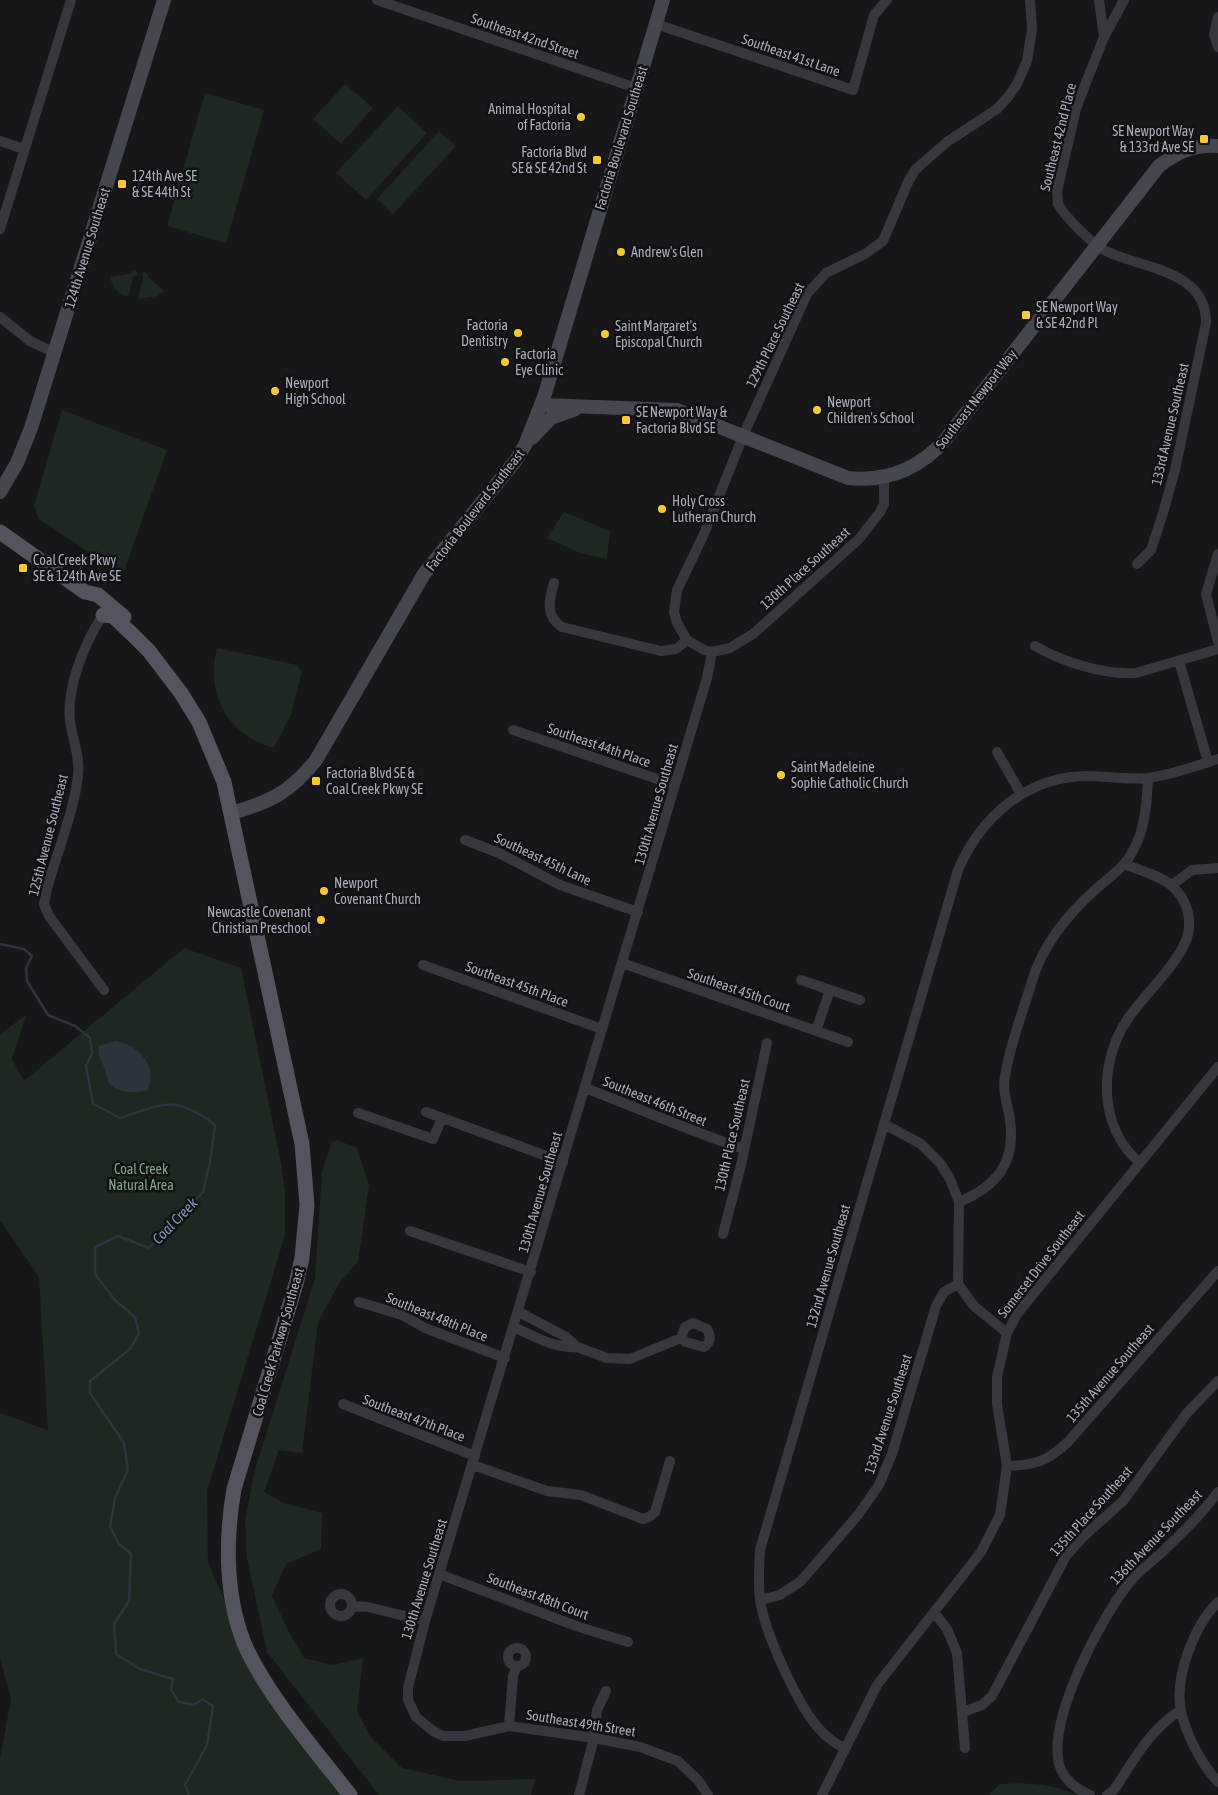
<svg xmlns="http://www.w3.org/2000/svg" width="1218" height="1795" viewBox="0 0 1218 1795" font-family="'Asap Condensed',sans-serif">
  <rect width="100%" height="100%" fill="#171719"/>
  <path fill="#1e2720" d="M345,84L373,108L341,144L313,119Z
    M205,93L264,110L226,243L167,226Z
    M398,106L427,133L366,200L336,173Z
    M439,131L456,146L393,214L377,199Z
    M134,270L138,274L133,278L128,297C117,293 113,288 110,277L129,274Z
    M146,272L148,277L164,291L158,296L138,299L143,278L142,273Z
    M62,410L167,450L124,571L110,566L39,519L34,506Z
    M564,512L610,531L607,559L580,553L547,538Z
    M217,648L297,665L302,672L291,714L274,748C228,736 205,693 217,648Z
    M184,948L241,968L281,1163L285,1191V1235L207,1491L208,1563L248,1651L349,1795H0V1759L11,1699L0,1658V1413L48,1430L39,1277L0,1220V1034L26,1015L12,1059L24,1081Z
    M337,1140L357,1148L369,1185L358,1262L340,1282L318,1322L302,1453L279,1450L264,1492L284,1503L322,1513L321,1549L286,1564L272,1596L287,1628L304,1658L333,1665L363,1658L357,1711L370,1736L402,1768L460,1781L535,1779L531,1795H379L267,1652L247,1558L245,1522L254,1473L315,1278L322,1172L331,1143Z
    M1000,1784C1026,1783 1052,1783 1076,1795H989Z"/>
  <path fill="#2c343d" d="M115,1041C138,1044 158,1066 148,1090C136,1094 115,1094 108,1081C106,1077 106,1073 105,1069C102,1061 96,1055 99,1046Z"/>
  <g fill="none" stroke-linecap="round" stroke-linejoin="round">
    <path stroke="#2c343d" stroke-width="2.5" d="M0,944L24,949L32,956L26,968L27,981L48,1015L75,1026L90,1038L92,1053L86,1066L93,1104L120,1118C164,1104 175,1094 215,1125L210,1162L203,1192L149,1248L118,1236L95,1247V1274L115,1300L135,1317L139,1334L130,1349L90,1381V1393L124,1443L128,1470L115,1498L110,1527L119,1544L131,1554L129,1601L114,1624L116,1654L140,1669L173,1679L171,1690L179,1702L194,1705L202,1699L213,1706L207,1745L185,1785L189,1795"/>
    <path stroke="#37383e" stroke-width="10" d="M377,0L636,88
      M1099,0L1104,37
      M1124,0L1104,37L1087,80L1076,109L1057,191L1058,204C1065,217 1095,247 1108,252C1145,269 1207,271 1206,323L1175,470L1163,513L1151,550L1137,564
      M1218,17L1214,34L1218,47
      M656,24L853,90L874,15L887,0
      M0,141L24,149
      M0,229L71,0
      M0,317L30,341L55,353
      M884,478V504L880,512L859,539L753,634L730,648L712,652L704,650L687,640L677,623L674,612L677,590L704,534L743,436L807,294L826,273L865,254L883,241L909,180L916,169L947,142L997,109L1008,97L1017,84L1027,61L1032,29L1030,0
      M1218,554L1206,594L1218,641
      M554,583C549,600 545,616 562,627L661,651L676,649L687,640
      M103,615C84,643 64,693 71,727C74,743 80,758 78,775C75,809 56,855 47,889L44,904L49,916L104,990
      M1035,646C1063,662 1103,675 1136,673L1218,649
      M1179,661L1208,762
      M513,730L675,785
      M997,752L1021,794
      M465,840L499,853L560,885L638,912
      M1124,864C1137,869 1163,877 1172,886C1189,901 1194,925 1184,945C1174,967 1144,996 1129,1017C1098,1061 1098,1127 1139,1162
      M1172,885L1192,870L1218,868
      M622,963L848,1042
      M423,965L602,1029
      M801,980L860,1000
      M816,1031L830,990
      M585,1088C638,1108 690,1131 744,1149
      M426,1112L563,1162
      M358,1113L433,1139L442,1118
      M884,1124L921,1144L940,1163L950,1179L959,1202L958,1284L974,1306L1007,1333
      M959,1202C997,1186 1016,1163 1010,1120C1008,1105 1002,1092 1005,1076C1010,1044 1023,1012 1032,981C1043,944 1068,914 1096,889C1105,881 1116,873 1124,864C1144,841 1147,807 1148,778
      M410,1231L531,1272
      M723,1234L741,1165L767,1043
      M359,1302L402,1315L425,1328L505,1358
      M519,1312L566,1337L577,1347L607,1358L630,1359L681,1338L686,1342L704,1347C711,1342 711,1337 707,1329L693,1323L685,1327L681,1338
      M514,1327C533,1336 555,1349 577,1347
      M343,1404L475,1456
      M473,1465L547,1491L581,1495L643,1519L649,1517L655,1512L670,1461
      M1007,1466C1036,1465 1046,1462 1068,1442L1218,1271
      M439,1574L576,1626L628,1642
      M330 1605a11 11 0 1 1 22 0a11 11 0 1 1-22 0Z
      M760,1600L780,1595L801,1581L858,1515L879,1485L892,1454L936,1306L944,1292L958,1284
      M1218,1602C1194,1625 1174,1678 1181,1711C1187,1737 1201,1763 1218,1782
      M352,1606L368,1607L425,1621
      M934,1612L947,1629L957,1653L965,1748
      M508 1657a9 9 0 1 1 18 0a9 9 0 1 1-18 0Z
      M963,1712L982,1705L992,1696L1066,1556L1084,1536L1123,1501L1187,1413L1218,1381
      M509,1726L513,1676L517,1666
      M845,1749C837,1744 830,1740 823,1733C800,1711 764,1632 760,1599C758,1583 759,1566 760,1550L958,870C981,817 1026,777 1086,776C1107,776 1127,780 1148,778C1171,775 1196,766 1218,759
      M579,1795L594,1738L597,1710L606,1691
      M708,1795L698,1780L678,1761L640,1747L594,1738L509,1726L465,1736H443L433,1731L416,1717L408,1700V1688L425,1621L707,678L712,652
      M822,1795L877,1685L981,1552L1000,1515L1007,1466L997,1404V1377L1007,1333L1017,1314L1218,1067
      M1090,1795C1076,1789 1063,1779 1059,1764C1048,1718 1101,1617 1130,1582C1139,1571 1150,1563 1161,1553C1181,1534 1201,1515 1218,1492
      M1107,1795L1114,1790C1134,1760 1150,1729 1181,1710"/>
    <path stroke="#45474e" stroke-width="14" d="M542,405L677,410L848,478C887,482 919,469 945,440L1159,166C1177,152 1195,144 1218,146
      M532,438L551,418L574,410
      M0,492L17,463L31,428L164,0
      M232,813C270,802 291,792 316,760L424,574L516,460L525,445L544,397L663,0"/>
    <path stroke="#53545d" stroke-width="15" d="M0,532L85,592L98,595L124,617
      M103,615L113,616L134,636L149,651L181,693L199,722L224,782L302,1144L307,1205L302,1258L296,1284L234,1489C225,1541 225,1601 247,1650C272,1701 315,1750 350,1795"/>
  </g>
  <g fill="#faca2d" stroke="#121214" stroke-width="2">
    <circle cx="581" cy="117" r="5"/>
    <rect x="1199" y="134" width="10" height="10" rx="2.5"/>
    <rect x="592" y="155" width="10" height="10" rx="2.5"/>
    <rect x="117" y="179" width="10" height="10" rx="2.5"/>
    <circle cx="621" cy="252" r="5"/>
    <rect x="1021" y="310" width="10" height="10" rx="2.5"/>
    <circle cx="518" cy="333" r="5"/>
    <circle cx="605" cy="334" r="5"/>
    <circle cx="505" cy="362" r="5"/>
    <circle cx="275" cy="391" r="5"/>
    <circle cx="817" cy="410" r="5"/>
    <rect x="621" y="415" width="10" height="10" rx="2.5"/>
    <circle cx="662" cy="509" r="5"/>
    <rect x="18" y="563" width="10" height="10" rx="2.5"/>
    <circle cx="781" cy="775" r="5"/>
    <rect x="311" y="776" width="10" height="10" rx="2.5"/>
    <circle cx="324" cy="891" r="5"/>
    <circle cx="321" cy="920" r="5"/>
  </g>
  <g text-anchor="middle" stroke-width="5" stroke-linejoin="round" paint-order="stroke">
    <g font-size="14" fill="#a8acb9" stroke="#121214">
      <text transform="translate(525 36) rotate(19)" y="5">Southeast 42nd Street</text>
      <text transform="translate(791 55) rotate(19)" y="5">Southeast 41st Lane</text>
      <text transform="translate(1058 137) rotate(-76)" y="5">Southeast 42nd Place</text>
      <text transform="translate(621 138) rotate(-73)" y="5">Factoria Boulevard Southeast</text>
      <text transform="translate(87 248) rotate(-73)" y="5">124th Avenue Southeast</text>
      <text transform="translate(775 335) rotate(-64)" y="5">129th Place Southeast</text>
      <text transform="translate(976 399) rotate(-52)" y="5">Southeast Newport Way</text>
      <text transform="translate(1170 424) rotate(-77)" y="5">133rd Avenue Southeast</text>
      <text transform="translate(475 510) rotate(-52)" y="5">Factoria Boulevard Southeast</text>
      <text transform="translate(805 568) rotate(-42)" y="5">130th Place Southeast</text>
      <text transform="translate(599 745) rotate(19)" y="5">Southeast 44th Place</text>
      <text transform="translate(656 804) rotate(-74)" y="5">130th Avenue Southeast</text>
      <text transform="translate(48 835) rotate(-76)" y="5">125th Avenue Southeast</text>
      <text transform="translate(543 859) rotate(25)" y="5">Southeast 45th Lane</text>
      <text transform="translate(517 984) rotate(20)" y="5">Southeast 45th Place</text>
      <text transform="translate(739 990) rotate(19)" y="5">Southeast 45th Court</text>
      <text transform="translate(655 1101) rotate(22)" y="5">Southeast 46th Street</text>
      <text transform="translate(732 1135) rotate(-77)" y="5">130th Place Southeast</text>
      <text transform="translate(540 1192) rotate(-74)" y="5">130th Avenue Southeast</text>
      <text transform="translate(1041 1264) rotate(-52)" y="5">Somerset Drive Southeast</text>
      <text transform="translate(828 1266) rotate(-74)" y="5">132nd Avenue Southeast</text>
      <text transform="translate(437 1317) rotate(22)" y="5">Southeast 48th Place</text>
      <text transform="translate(278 1342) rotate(-74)" y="5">Coal Creek Parkway Southeast</text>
      <text transform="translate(1110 1373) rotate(-49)" y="5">135th Avenue Southeast</text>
      <text transform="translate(888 1414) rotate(-72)" y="5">133rd Avenue Southeast</text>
      <text transform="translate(414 1418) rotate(21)" y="5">Southeast 47th Place</text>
      <text transform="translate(1091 1511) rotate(-48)" y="5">135th Place Southeast</text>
      <text transform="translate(1156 1537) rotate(-46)" y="5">136th Avenue Southeast</text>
      <text transform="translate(424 1579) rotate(-73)" y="5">130th Avenue Southeast</text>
      <text transform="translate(538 1596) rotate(21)" y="5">Southeast 48th Court</text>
      <text transform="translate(581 1723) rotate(9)" y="5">Southeast 49th Street</text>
    </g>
    <g font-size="14" fill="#a8acb9" stroke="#121214" text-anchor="start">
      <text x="571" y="114" text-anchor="end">Animal Hospital<tspan x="571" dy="16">of Factoria</tspan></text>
      <text x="1194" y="136" text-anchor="end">SE Newport Way<tspan x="1194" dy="16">&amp; 133rd Ave SE</tspan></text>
      <text x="587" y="157" text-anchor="end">Factoria Blvd<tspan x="587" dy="16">SE &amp; SE 42nd St</tspan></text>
      <text x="132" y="181">124th Ave SE<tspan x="132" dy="16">&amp; SE 44th St</tspan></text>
      <text x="631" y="257">Andrew's Glen</text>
      <text x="1036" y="312">SE Newport Way<tspan x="1036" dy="16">&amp; SE 42nd Pl</tspan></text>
      <text x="508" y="330" text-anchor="end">Factoria<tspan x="508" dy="16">Dentistry</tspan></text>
      <text x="615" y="331">Saint Margaret's<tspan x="615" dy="16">Episcopal Church</tspan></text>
      <text x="515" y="359">Factoria<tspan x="515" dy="16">Eye Clinic</tspan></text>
      <text x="285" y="388">Newport<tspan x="285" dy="16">High School</tspan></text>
      <text x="827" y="407">Newport<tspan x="827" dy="16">Children's School</tspan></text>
      <text x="636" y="417">SE Newport Way &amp;<tspan x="636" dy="16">Factoria Blvd SE</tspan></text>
      <text x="672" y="506">Holy Cross<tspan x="672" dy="16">Lutheran Church</tspan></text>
      <text x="33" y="565">Coal Creek Pkwy<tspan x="33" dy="16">SE &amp; 124th Ave SE</tspan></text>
      <text x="791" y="772">Saint Madeleine<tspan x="791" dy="16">Sophie Catholic Church</tspan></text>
      <text x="326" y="778">Factoria Blvd SE &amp;<tspan x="326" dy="16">Coal Creek Pkwy SE</tspan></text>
      <text x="334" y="888">Newport<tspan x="334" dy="16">Covenant Church</tspan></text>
      <text x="311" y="917" text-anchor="end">Newcastle Covenant<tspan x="311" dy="16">Christian Preschool</tspan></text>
    </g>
    <g font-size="14" fill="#7ea585" stroke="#121214">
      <text x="141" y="1174">Coal Creek<tspan x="141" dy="16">Natural Area</tspan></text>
    </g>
    <g font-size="15" font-style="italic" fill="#7e96b6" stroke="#121214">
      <text transform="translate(175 1221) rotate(-46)" y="5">Coal Creek</text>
    </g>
  </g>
</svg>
